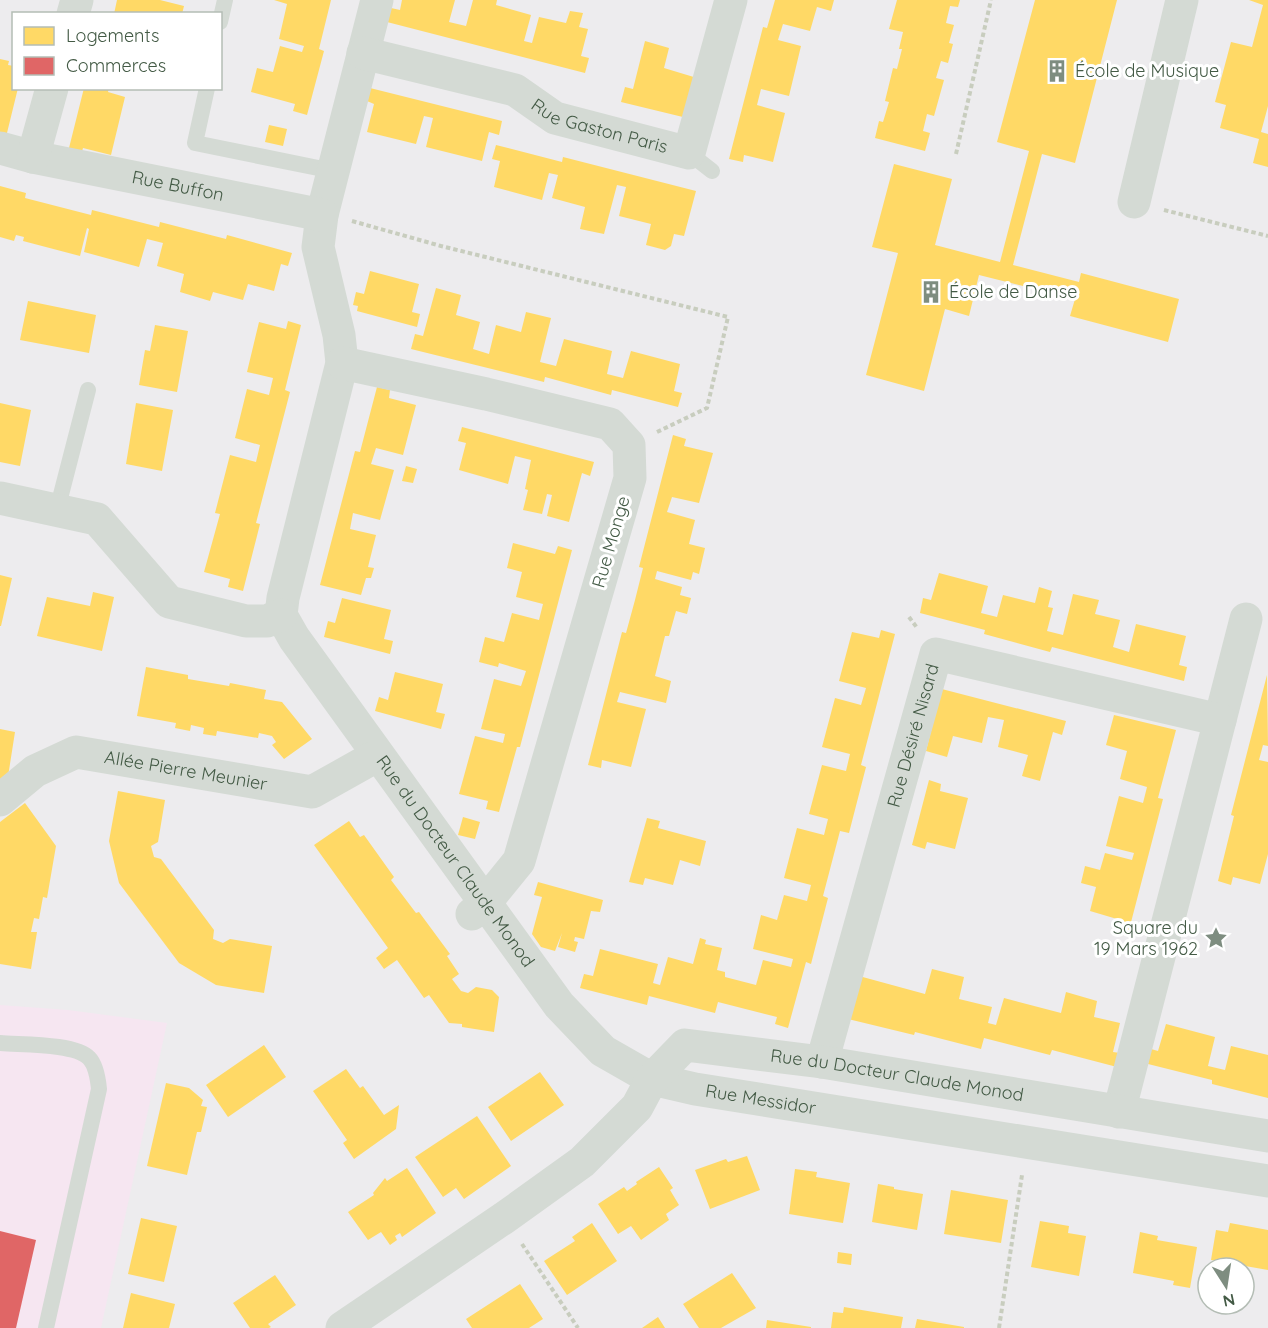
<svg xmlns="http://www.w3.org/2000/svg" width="1268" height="1328" viewBox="0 0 1268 1328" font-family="Quicksand,sans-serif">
  <rect width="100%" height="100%" fill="#edecee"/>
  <path fill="#f6e6f1" d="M0,1005L68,1010L167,1023L101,1328H0Z"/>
  <path fill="#ffd966" d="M117,0H160L184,6L182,14H114Z
    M274,0H331L319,49L324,51L307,115L293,111L295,104L251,92L257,68L273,72L280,46L302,52L304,46L279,39L287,4Z
    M402,0H455L449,22L466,26L473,0H497L496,5L531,15L524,41L532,43L539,17L566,23L570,11L583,13L579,27L588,29L581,56L589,58L585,73L387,22L391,8L400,10Z
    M775,0H834L831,11L817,7L810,31L783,24L778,40L801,46L789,96L761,89L757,105L785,113L773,162L744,155L743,162L729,159L763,27L767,28Z
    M897,0H960L958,7L950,6L946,23L954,25L949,43L953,44L948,63L941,61L936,78L944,80L934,116L927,114L923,131L930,133L925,151L875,138L879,121L883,122L889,102L885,101L893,68L897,69L902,49H899L903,32L889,29Z
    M1035,0H1117L1075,163L1042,154L1013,265L1079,282L1081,273L1179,299L1168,342L1070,316L1075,299L979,275L969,316L945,309L924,391L866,375L898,253L872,247L894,164L952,179L935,245L1000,262L1029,151L997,142Z
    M1249,0H1268V106L1261,132L1268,134V167L1253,163L1259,139L1220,128L1226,105L1215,102L1231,42L1252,47L1263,5Z
    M645,41L669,48L664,68L697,78L687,118L621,102L625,87L633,89Z
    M0,59L9,61L8,65L14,66V88H18L6,137L0,135Z
    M84,88H109L108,92L125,97L111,155L83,148L81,155L68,152Z
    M370,88L502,121L499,135L489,132L482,161L426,147L433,118L424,116L416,144L367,132L374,104L367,101Z
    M269,125L287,129L283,146L265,142Z
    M496,145L562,162L563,157L696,191L684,236L674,234L671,246L665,250L646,245L651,224L619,216L626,187L617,185L604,234L580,229L585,207L552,198L558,175L549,173L542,200L494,187L500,161L492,159Z
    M0,186L26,193L25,198L91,215L92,210L159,227L160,222L226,239L227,235L292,253L288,266L281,264L274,291L248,284L243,300L213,292L210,301L180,292L184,274L157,266L163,243L147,239L139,267L84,252L89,229L87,228L80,256L23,241L24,237L16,235L14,241L0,237Z
    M370,271L419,284L412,312L420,314L417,327L357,311L358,306L353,305L356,292L364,294Z
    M436,288L461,295L456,315L480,322L473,349L489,354L496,325L521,332L526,312L551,318L540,362L556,366L564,339L612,351L607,374L623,378L631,351L680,364L674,391L682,393L678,407L612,390L611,395L545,377L544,382L411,349L415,334L423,336Z
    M28,301L96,315L89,353L20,340Z
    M288,321L301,325L285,390L290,392L256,523L260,524L243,591L228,587L230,579L204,572L220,514L215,513L230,455L256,462L260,445L235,438L247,389L269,395L273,378L247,372L259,322L286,329Z
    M155,325L188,331L177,392L139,385L145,350L150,351Z
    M377,387L390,390L389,398L416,405L403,455L376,448L371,464L394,470L380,520L353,513L350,529L376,535L368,567L374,568L371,578H366L361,595L320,585L355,451L360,452Z
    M0,403L31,410L20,466L0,462Z
    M136,403L173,410L162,471L126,464Z
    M462,427L594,462L590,476L582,473L569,522L547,516L552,495L547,494L542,514L523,510L528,490L525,489L531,460L515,456L508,484L459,470L466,443L458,441Z
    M673,435L686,439L684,446L713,453L699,503L672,497L667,512L695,520L689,544L705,548L699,574L693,572L691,580L657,571L655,579L682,587L680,595L691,598L687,614L676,611L669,636H665L655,676L671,681L666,703L620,692L617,702L646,709L631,767L602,760L601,768L588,765L622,632L626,633L635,600L643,568L639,567Z
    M406,466L417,469L413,483L402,481Z
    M513,543L555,554L558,546L572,550L520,747H517L499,812L486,809L488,801L459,794L475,736L503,743L505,734L481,729L494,679L521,686L526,671L499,663L498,667L479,662L485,637L504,642L512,613L539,620L543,604L516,597L522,572L507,568Z
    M939,573L988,586L981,613L997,617L1003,595L1035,603L1039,587L1052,591L1048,607L1053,608L1047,631L1063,635L1073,594L1099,600L1095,614L1120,620L1113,647L1129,652L1136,624L1186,636L1179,665L1187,667L1184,681L1052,647L1050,652L984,634L985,630L920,613L923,598L931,600Z
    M0,575L12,578L1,626H0Z
    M93,592L114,597L102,651L37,636L47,597L90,606Z
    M342,598L391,610L384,639L393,641L390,654L324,637L328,621L335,623Z
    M881,630L895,634L861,765L866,767L849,833L840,831L823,896L828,898L811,964L806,962L788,1028L775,1024L777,1017L718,1002L715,1013L649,996L647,1005L580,988L584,974L593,976L600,949L658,964L653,983L660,985L668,957L693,964L700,938L706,940L705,944L722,948L717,970L725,972V977L756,985L763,960L791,967L793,959L753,949L761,915L777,920L784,895L807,901L811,885L784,878L797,828L824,835L828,819L809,814L822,765L846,771L850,754L822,747L835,698L861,705L866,688L839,681L852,632L879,638Z
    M146,667L188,675V679L229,686L230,683L266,690L264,699L282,702L312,739L284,759L272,745L276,742L272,736L259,733L258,738L217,731L216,736L203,734L204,728L191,725L190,731L175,728L176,723L137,716Z
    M395,672L443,684L436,712L445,714L441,729L375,711L379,697L388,700Z
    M1267,675L1268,746L1263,745L1259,760L1268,762V854L1260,884L1233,877L1231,885L1218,881L1234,816L1231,815Z
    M934,687L1066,721L1062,735L1053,732L1040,781L1022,776L1028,755L998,747L1004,720L988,717L982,743L953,736L947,757L926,751L938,703Z
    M1114,715L1176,730L1158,798L1163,799L1129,930L1115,927L1117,919L1090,911L1096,887L1081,883L1085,866L1100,870L1105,853L1132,860L1134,853L1106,846L1119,796L1143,803L1147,787L1120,779L1127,751L1106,745Z
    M0,729L15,732L7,783L0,788Z
    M929,780L941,784L940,791L968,798L955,849L927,842L925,849L912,845Z
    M118,791L165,800L158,842L151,846L154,857L161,859L214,930L213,939L223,943L230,939L272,946L264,993L216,985L179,963L119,883L109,841Z
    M25,803L56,846L47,898L43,897L39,919L34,918L31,932H37L31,969L0,964V822Z
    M463,817L480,822L475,839L458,835Z
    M647,818L660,821L658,828L706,841L700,866L680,860L673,885L645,878L643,885L629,882Z
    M349,821L360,837L364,835L394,877L391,880L416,913L419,912L450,954L447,956L459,974L452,979L461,991L468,993L476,987L492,990L499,997L494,1032L462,1027V1024L449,1023L429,995L424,998L397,960L384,969L376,958L388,948L314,845Z
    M538,882L603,900L600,912L591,911L584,939L575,937L574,941L578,942L575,952L558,947L562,933L555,951L541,947L532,934L542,897L534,895Z
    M932,969L964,977L959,999L992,1007L988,1023L996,1025L1004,998L1061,1013L1066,992L1097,1001L1094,1017L1120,1023L1113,1052L1120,1053L1117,1067L1052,1050L1050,1055L984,1038L981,1049L915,1032L914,1035L848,1019L859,976L925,994Z
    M1166,1024L1215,1037L1208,1066L1225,1070L1231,1046L1268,1055V1098L1212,1084V1080L1148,1064L1151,1049L1158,1051Z
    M264,1045L286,1077L228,1117L206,1085Z
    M346,1069L360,1088L363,1086L384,1115L399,1105L396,1129L354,1159L343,1143L347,1140L313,1091Z
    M540,1072L564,1105L511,1141L488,1107Z
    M166,1083L189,1088L203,1100L201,1106L207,1107L201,1132H197L187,1175L147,1166Z
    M477,1116L511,1166L464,1199L456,1188L443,1197L415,1157Z
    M747,1156L760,1190L710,1209L695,1170L726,1159L728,1162Z
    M659,1167L673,1188L670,1190L679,1205L666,1214L669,1220L641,1240L631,1226L618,1234L598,1204L624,1187L627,1191L637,1184L636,1182Z
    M407,1168L436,1213L402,1237L400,1233L395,1236L397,1240L390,1245L381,1232L368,1240L348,1212L374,1195L373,1193L385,1178L387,1181Z
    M795,1169L817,1172L816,1177L850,1183L843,1223L789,1214Z
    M878,1184L894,1187V1189L923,1194L917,1230L872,1222Z
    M951,1190L1008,1200L1001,1243L944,1234Z
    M141,1218L177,1226L164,1282L128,1274Z
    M1040,1221L1069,1226L1068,1233L1086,1236L1079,1276L1031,1267Z
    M592,1223L617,1261L567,1295L544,1261L575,1241L572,1237Z
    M1230,1223L1268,1230V1270L1211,1260L1216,1230L1228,1232Z
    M1140,1232L1158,1236L1157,1240L1197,1247L1190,1288L1173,1285L1174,1281L1133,1273Z
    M838,1252L852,1254L851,1265L837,1263Z
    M732,1273L756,1308L721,1328H699L683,1304Z
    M275,1275L296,1305L268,1324L271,1327L269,1328H250L233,1303Z
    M520,1284L543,1319L529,1328H472L466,1319Z
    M131,1293L175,1304L169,1328H123Z
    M844,1307L903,1317L901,1328H831L833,1312L843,1313Z
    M658,1317L665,1328H642Z
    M917,1319L964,1327V1328H915Z
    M767,1320L811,1327V1328H766Z"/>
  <path fill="#e06666" d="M0,1231L36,1240L16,1328H0Z"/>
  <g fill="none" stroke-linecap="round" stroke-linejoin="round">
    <path stroke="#c8cdbe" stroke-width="4" stroke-dasharray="4.5 3" stroke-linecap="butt" d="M956,154L991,0
      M1164,210L1268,236
      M352,221L441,246L728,317L707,408L657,432
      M909,617L918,629
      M522,1244L578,1328
      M999,1328L1022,1175"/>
    <path stroke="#d4dad4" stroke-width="16" d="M220,22L225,0
      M207,88L195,143L333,171
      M689,153L712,171
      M57,510L88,390
      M0,1043C20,1045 75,1043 89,1058C96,1065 98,1079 99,1089L46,1328"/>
    <g stroke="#d4dad4" stroke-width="33">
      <path id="s1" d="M377,0L322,215L318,247L339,335L342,363L283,598L281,615L294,638L559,1005L603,1051L652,1079L695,1089L1268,1181"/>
      <path d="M73,14L77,0"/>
      <path id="s2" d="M363,53L515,90L555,118L689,153L731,0"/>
      <path id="s3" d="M0,148L33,157L322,215"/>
      <path d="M33,157L52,88"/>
      <path d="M1134,202L1182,0"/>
      <path d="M342,363L486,394L610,424L629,445L630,478L519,861L485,903L472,914"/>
      <path d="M0,498L97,519L169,602L246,621H267L281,615"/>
      <path d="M1220,720L1246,619"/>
      <path id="s4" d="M0,800L35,771L76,752L312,792L378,755"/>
      <path id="s5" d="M822,1062L936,654L1220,720L1119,1112"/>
      <path id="s6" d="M342,1328L504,1218L582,1162L637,1107L652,1079L685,1045L822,1062L1268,1136"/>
    </g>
  </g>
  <defs>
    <g id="building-bare" transform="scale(1.8)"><path d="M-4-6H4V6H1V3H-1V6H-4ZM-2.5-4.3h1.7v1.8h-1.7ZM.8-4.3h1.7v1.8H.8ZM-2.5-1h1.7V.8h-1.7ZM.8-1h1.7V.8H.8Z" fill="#7e8d80" stroke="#fff" stroke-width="2.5" paint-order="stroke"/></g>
    <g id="sight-bare" transform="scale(1.8)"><path d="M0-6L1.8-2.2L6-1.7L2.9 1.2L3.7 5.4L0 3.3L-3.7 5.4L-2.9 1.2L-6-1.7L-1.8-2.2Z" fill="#7e8d80" stroke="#fff" stroke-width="2.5" paint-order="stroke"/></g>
  </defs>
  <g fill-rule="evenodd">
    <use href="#building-bare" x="1057" y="71"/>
    <use href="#building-bare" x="931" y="292"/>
    <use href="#sight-bare" x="1216" y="938"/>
  </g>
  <g text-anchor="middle" stroke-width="6" stroke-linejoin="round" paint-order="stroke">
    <g font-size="18" fill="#435a45" stroke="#fff" text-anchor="start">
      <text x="1075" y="77">École de Musique</text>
      <text x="949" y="298">École de Danse</text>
      <text x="1198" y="934" text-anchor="end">Square du<tspan x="1198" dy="21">19 Mars 1962</tspan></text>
    </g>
    <g font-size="18" fill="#435a45" stroke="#fff">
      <text dy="6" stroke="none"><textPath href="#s2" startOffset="250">Rue Gaston Paris</textPath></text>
      <text dy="6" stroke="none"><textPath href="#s3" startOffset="182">Rue Buffon</textPath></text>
      <text transform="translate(611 542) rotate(-74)" y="6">Rue Monge</text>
      <text dy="6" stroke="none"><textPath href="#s5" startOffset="339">Rue Désiré Nisard</textPath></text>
      <text dy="6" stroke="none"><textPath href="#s4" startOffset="202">Allée Pierre Meunier</textPath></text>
      <text dy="6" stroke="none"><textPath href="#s1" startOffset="934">Rue du Docteur Claude Monod</textPath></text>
      <text dy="6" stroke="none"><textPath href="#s6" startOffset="663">Rue du Docteur Claude Monod</textPath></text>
      <text dy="6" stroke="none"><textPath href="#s1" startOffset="1342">Rue Messidor</textPath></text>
    </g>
  </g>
  <rect x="12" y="12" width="210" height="78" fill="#ffffff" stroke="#b4bdb5" stroke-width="1.5"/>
  <rect x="24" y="27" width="30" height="18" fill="#ffd966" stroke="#b4bdb5" stroke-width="1.5"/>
  <text x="66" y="42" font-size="18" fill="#435a45">Logements</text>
  <rect x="24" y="57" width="30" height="18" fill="#e06666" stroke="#b4bdb5" stroke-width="1.5"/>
  <text x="66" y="72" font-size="18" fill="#435a45">Commerces</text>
  <g transform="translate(1226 1286) rotate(168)"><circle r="28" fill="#ffffff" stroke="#b4bdb5" stroke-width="1.5"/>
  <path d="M0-4.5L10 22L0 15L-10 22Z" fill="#7e8d80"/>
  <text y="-9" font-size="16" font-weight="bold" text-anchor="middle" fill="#435a45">N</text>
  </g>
</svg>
